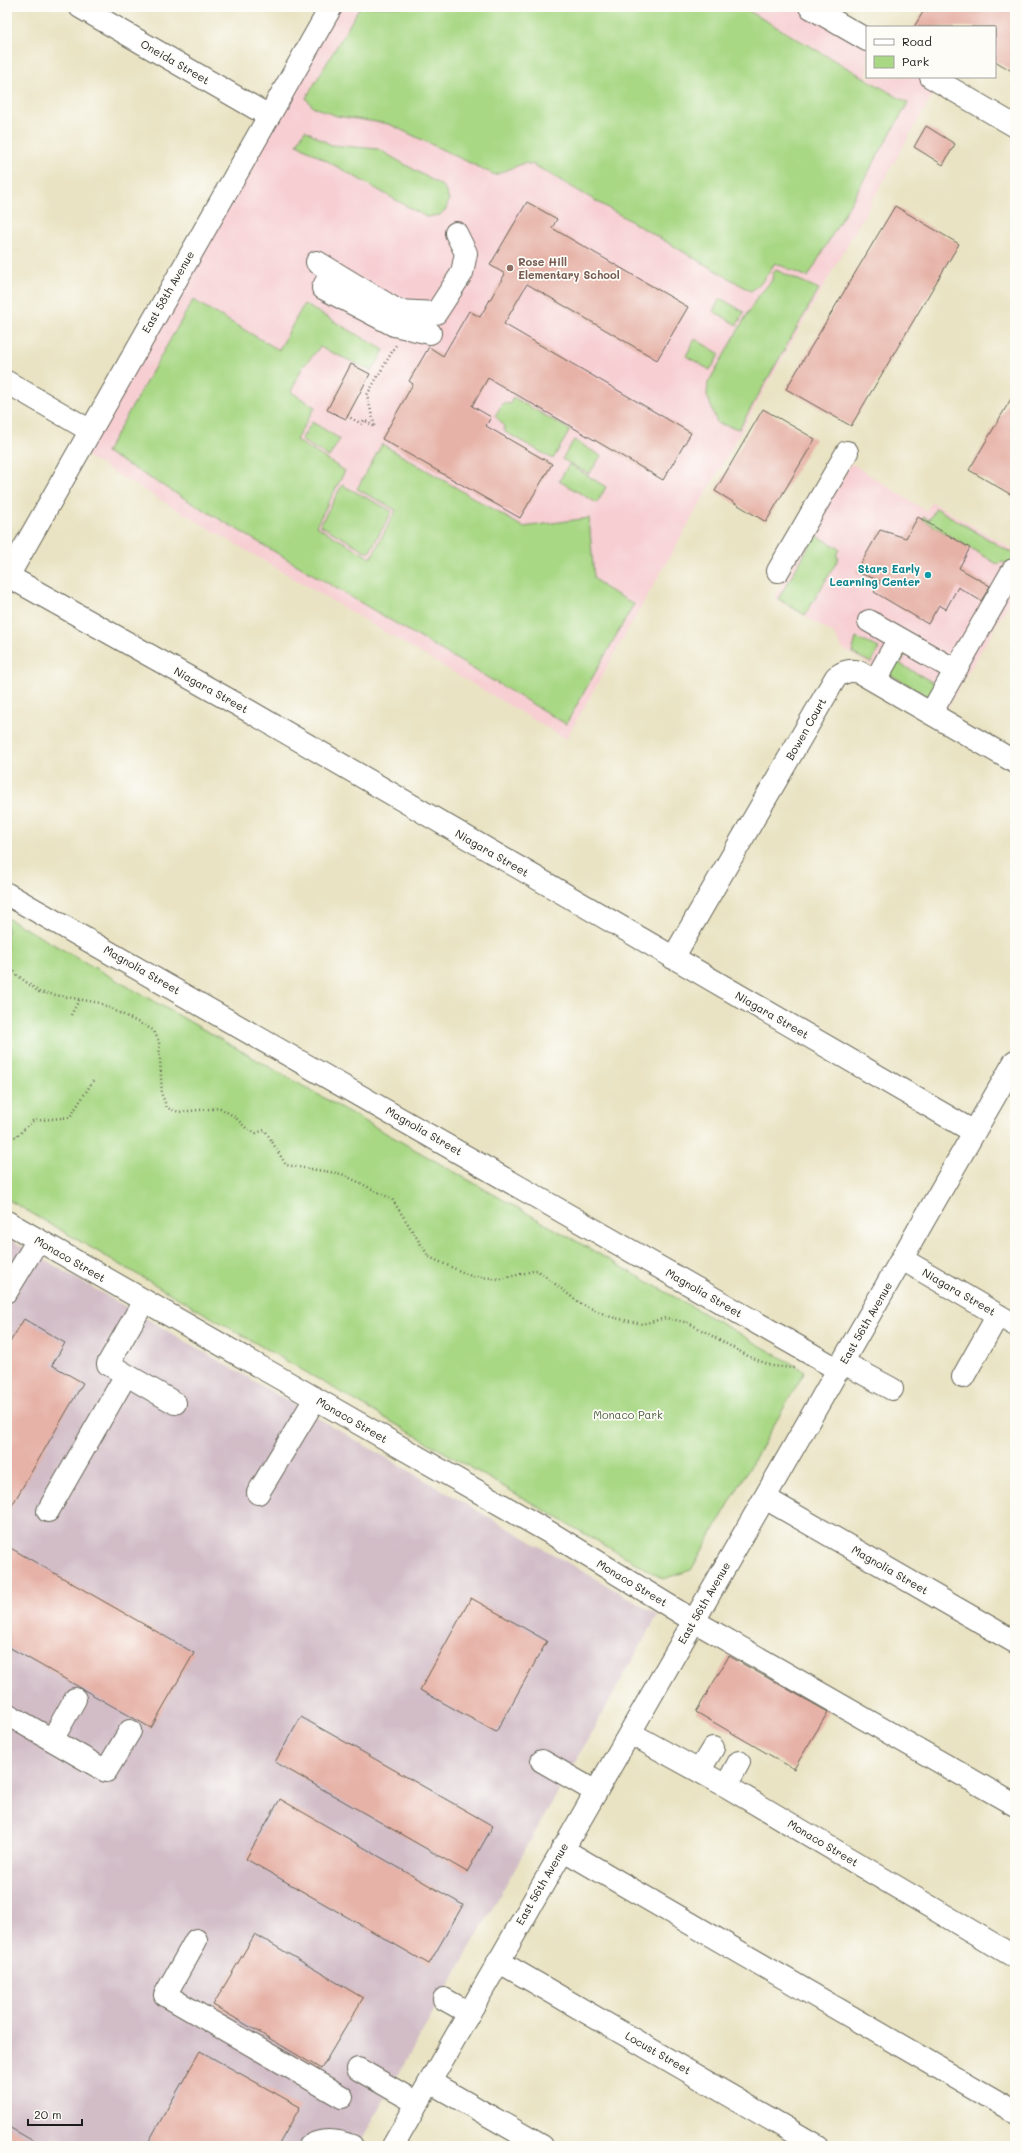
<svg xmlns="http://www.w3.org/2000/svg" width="1022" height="2153" viewBox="0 0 1022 2153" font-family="Mali,sans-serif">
  <rect width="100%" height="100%" fill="#fdfcf7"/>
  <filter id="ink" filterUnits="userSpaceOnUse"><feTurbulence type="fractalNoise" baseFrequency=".025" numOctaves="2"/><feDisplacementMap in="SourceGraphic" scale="8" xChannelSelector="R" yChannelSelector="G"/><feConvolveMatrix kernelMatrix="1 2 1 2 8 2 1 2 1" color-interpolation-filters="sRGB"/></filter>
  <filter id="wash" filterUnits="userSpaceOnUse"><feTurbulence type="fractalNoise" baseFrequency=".012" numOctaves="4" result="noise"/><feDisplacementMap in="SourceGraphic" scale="16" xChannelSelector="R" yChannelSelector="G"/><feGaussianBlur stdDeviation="0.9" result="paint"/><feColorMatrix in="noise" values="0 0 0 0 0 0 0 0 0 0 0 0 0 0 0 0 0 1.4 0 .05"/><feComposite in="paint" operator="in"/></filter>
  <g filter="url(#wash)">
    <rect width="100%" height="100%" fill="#e9e3c3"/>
    <path fill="#f7cfd3" d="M332,7H808L867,41V77H931L940,82L566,739L81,453Z
      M851,463L926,511L932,502L1015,551V593L946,710L843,649L833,633L774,598Z"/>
    <path fill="#d2bdc7" d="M7,1238L658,1615L358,2146H7Z"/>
    <path fill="#a9d885" stroke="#627a50" d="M360,7H742L908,103L808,277L775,263L762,282L751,291L534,165L524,163L495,175L389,124L337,116L313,107L306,98Z
      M305,130L331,145L378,149L444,187L449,200L446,209L440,215L426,217L297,144Z
      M776,270L819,289L739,429L717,423L707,395L708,383L756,299L772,280L773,273Z
      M720,298L744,312L737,325L713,311Z
      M193,300L279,350L304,304L384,350L372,371L320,347L302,368L291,392L315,407L296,440L345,471L316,526L371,558L396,510L357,489L382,444L523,527L589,518L594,578L605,588L634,604L566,724L106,452Z
      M695,339L720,354L710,370L686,356Z
      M513,397L570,430L553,459L505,432L503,424L495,416L503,403L510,404Z
      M312,422L340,439L329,457L301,440Z
      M574,440L601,456L589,474L562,459Z
      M569,464L606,487L597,503L559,481Z
      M342,485L392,511L369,553L320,525Z
      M936,508L1015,555L1013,568L1003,562L997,564L922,519L924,517L929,520Z
      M816,535L840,549L836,556L839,558L805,615L778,599Z
      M856,638L879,648L871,663L852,653Z
      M903,648L908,651L900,664L934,683L942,670H945L931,698L889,674Z
      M7,918L805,1371L691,1570L663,1579L7,1199Z"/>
    <g id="blocks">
      <path fill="#e6b1a6" d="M926,7H1015V73L995,61V27H914Z
        M926,126L955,144L943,165L914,147Z
        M527,202L557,219L552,228L688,307L657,360L527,284L504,324L691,433L663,480L488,378L472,406L491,417L486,426L552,464L520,518L382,439L413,384L409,381L429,347L443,356L469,311L480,317L505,274L490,265Z
        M895,206L959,244L851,426L786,389Z
        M351,364L370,374L346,419L327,410Z
        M1015,392V497L969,470Z
        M763,409L815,439L766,522L715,491Z
        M918,517L970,548L959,568L990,586L981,601L958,587L946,609L939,605L928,624L874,592L881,581L856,572L880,530L906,538Z
        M24,1319L65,1343L52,1365L83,1383L7,1514V1347Z
        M7,1546L194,1653L151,1728L7,1646Z
        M471,1598L547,1641L496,1732L420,1690Z
        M729,1656L828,1712L794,1769L696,1712Z
        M301,1717L493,1826L467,1872L275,1762Z
        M280,1799L463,1905L429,1964L246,1859Z
        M255,1934L363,1998L321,2069L213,2005Z
        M200,2051L300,2107L278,2146H157L149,2141Z
        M7,2126L42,2146H7Z"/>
    </g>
  </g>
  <g filter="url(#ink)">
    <use href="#blocks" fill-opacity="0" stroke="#646256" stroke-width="1"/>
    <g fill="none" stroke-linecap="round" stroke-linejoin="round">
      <g stroke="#646256" stroke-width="24">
        <path id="minor" d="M80,7L269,116
          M810,7L867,40
          M931,77L1015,126
          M317,262L398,311L436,313L462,273L466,253L456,233
          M332,271L323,288L394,325L430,333
          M7,382L89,430
          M778,571L847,452
          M8,576L249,711L974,1132
          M7,578L331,7
          M869,621L955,670
          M875,681L899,638
          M931,713L1013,570
          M7,894L839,1370
          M673,958L836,677C843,672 850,669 859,672L1015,762
          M7,1222L554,1535L694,1621L1015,1805
          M902,1259L1015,1325
          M7,1291L38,1240
          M144,1301L108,1364L175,1403
          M844,1363L892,1389
          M963,1377L998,1315
          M258,1493L315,1399
          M765,1498L1015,1642
          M48,1511L126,1375
          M7,1714L106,1771L130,1731
          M630,1733L726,1786L1015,1957
          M52,1740L75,1699
          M542,1761L596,1792
          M699,1771L713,1748
          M726,1786L739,1762
          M562,1849L1015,2112
          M196,1940L165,1995L342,2097
          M498,1961L817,2146
          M444,1999L469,2013
          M358,2069L417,2103
          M430,2082L542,2146
          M310,2146C323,2138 340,2141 352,2146"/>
      </g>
      <g stroke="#646256" stroke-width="24">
        <path id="major" d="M393,2146L1015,1061"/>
      </g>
      <path stroke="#646256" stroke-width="2.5" stroke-dasharray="1 3" stroke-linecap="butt" d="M347,416L362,424L364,420L375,427L367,395L396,345
        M7,962L17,975L39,992L100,1003L153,1030L159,1041L162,1095L167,1108L179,1112L220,1108L235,1117L246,1128L256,1133L265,1130L286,1165L342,1174L392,1199L429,1257L471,1276L501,1279L537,1270L581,1304L611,1317L642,1324L666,1318L689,1323L748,1356L772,1366L794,1368
        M71,1015L79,1000
        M7,1134L16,1137L33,1121L70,1117L93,1081"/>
      <use href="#minor" stroke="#fff" stroke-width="22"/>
      <use href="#major" stroke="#fff" stroke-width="22"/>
    </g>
  </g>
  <circle fill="#8d6e63" stroke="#fdfcf7" stroke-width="1.5" cx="510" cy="268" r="4"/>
  <circle fill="#0f9aa8" stroke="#fdfcf7" stroke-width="1.5" cx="928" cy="575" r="4"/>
  <g text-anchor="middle" stroke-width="3.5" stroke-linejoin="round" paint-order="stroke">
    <g font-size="11" fill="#1c1c1c" stroke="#fdfcf7">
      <text transform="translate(175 62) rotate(30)" y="4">Oneida Street</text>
      <text transform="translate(168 292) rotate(-60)" y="4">East 58th Avenue</text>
      <text transform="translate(211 690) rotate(29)" y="4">Niagara Street</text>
      <text transform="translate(806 729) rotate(-60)" y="4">Bowen Court</text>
      <text transform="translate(492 853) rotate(30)" y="4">Niagara Street</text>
      <text transform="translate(142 970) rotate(30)" y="4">Magnolia Street</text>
      <text transform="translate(772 1015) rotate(30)" y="4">Niagara Street</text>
      <text transform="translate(424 1131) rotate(30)" y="4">Magnolia Street</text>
      <text transform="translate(70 1259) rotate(30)" y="4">Monaco Street</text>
      <text transform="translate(959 1292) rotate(30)" y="4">Niagara Street</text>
      <text transform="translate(704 1293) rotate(30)" y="4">Magnolia Street</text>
      <text transform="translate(866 1323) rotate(-60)" y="4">East 56th Avenue</text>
      <text transform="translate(352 1420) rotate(30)" y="4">Monaco Street</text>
      <text transform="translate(890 1570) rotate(30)" y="4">Magnolia Street</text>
      <text transform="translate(632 1583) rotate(31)" y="4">Monaco Street</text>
      <text transform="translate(704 1603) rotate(-60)" y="4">East 56th Avenue</text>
      <text transform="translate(823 1843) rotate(31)" y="4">Monaco Street</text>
      <text transform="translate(542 1884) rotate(-60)" y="4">East 56th Avenue</text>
      <text transform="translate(658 2053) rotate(30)" y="4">Locust Street</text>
    </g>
    <g font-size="11" font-weight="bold" fill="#785e54" stroke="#fdfcf7" text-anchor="start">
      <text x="518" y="266">Rose Hill<tspan x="518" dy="13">Elementary School</tspan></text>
    </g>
    <g font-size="11" font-weight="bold" fill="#0d838f" stroke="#fdfcf7" text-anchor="end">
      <text x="920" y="573">Stars Early<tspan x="920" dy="13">Learning Center</tspan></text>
    </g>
    <g font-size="11" fill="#4d5e41" stroke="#fdfcf7">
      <text x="628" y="1419">Monaco Park</text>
    </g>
  </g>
  <rect width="1022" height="2153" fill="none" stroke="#fdfcf7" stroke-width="24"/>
  <rect x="866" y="26" width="130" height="52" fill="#fdfcf7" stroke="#a3a29f"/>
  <rect x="874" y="39" width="20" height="6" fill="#ffffff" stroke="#a3a29f"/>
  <text x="902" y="46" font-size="12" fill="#1c1c1c">Road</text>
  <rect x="874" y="56" width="20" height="12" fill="#a9d885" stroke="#a3a29f"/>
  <text x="902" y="66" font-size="12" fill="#1c1c1c">Park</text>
  <path d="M28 2119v6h54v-6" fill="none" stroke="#1c1c1c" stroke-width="2"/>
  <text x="34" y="2119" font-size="12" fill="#1c1c1c" stroke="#fdfcf7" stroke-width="3" paint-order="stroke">20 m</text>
</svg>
